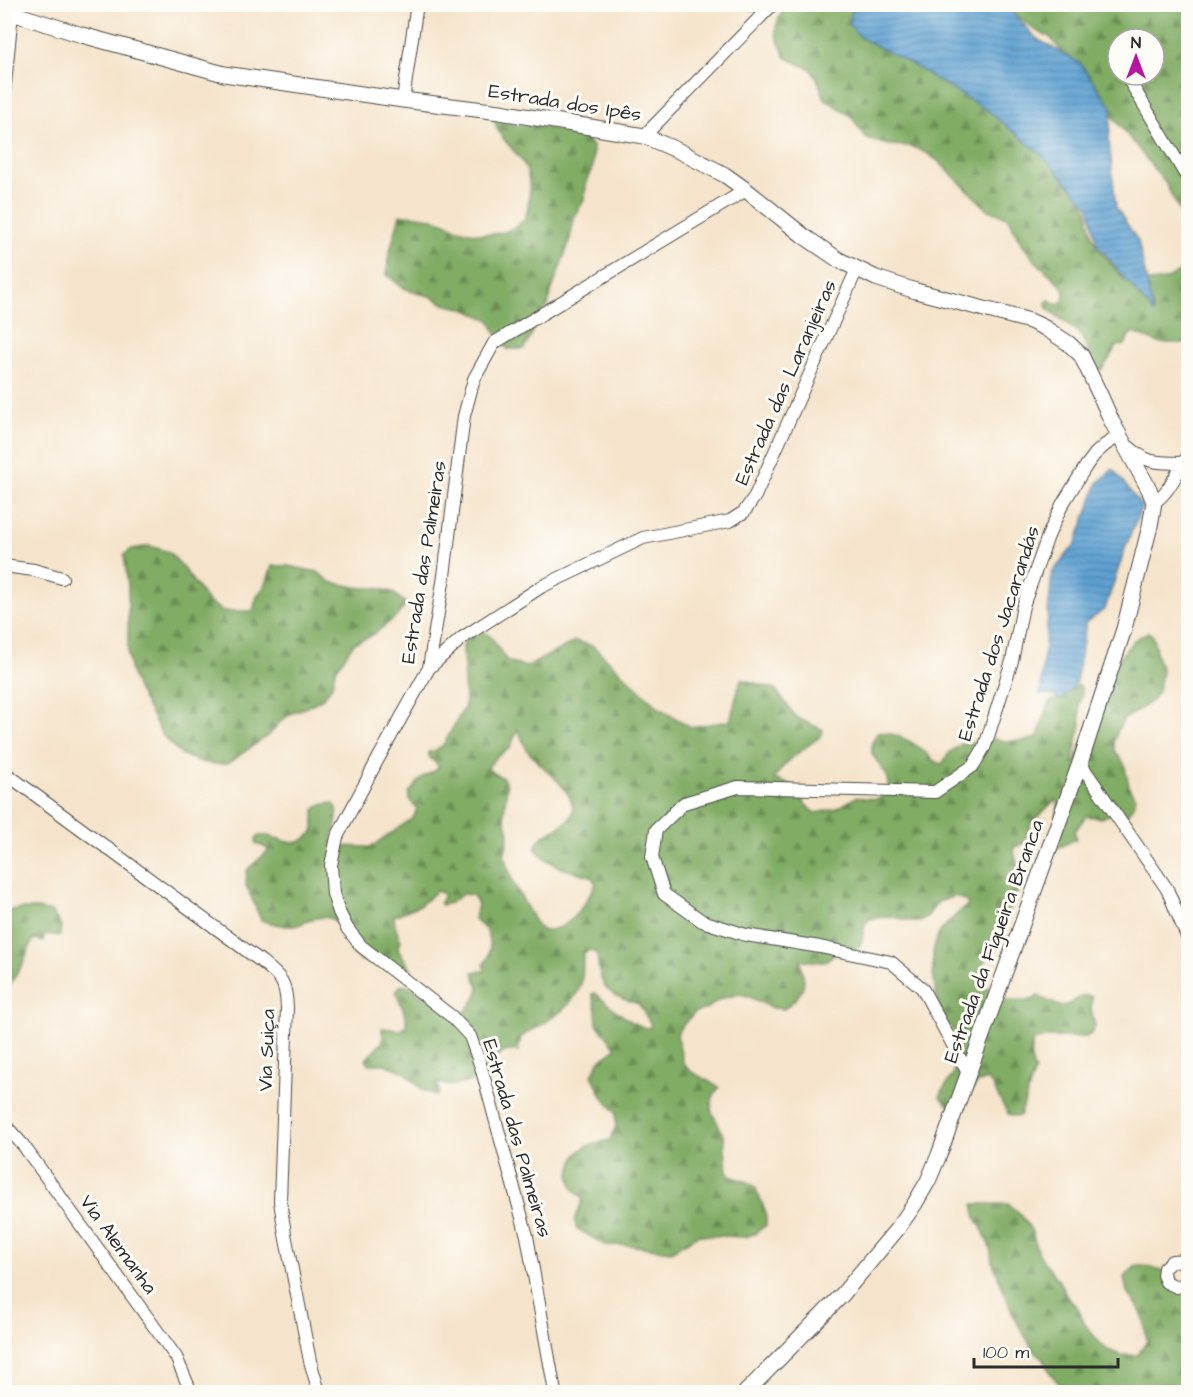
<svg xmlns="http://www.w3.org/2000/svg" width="1193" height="1397" viewBox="0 0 1193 1397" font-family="'Architects Daughter',sans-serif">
  <defs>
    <pattern id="forest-firs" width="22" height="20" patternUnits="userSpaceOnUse" patternTransform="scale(1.5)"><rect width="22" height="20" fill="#80ac64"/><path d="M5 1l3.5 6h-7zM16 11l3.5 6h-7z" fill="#698c53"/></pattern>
    <pattern id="water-rules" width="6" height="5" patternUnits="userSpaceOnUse" patternTransform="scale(1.5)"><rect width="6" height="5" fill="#5ea1d2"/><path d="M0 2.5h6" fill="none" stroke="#4e83ab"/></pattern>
  </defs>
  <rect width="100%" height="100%" fill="#fdfcf7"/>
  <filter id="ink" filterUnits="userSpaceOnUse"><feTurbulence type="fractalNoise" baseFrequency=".0167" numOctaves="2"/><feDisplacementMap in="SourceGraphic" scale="12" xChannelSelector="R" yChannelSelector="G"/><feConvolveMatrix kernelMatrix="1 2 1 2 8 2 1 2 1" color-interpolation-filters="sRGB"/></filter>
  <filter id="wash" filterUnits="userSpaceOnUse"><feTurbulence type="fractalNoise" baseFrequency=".008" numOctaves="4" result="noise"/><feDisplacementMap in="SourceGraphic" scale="24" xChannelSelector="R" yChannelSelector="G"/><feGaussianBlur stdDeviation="1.35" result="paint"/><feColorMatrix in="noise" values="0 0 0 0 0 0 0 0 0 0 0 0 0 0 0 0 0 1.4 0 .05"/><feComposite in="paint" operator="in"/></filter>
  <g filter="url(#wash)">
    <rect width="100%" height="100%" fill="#f5e4cb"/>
    <path fill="url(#forest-firs)" stroke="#566c48" stroke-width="1.5" fill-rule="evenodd" d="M787,5H858L1040,153L1081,194L1087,209L1092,235L1098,248L1125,281C1151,282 1173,286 1188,260V343H1159L1134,333L1130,334L1125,345L1116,346L1110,358L1101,370H1097L1080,334L1047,308L1046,303L1049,300L1056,304L1062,302C1064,298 1065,293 1063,289C1060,281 1052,277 1047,272C1029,256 1018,241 1009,218L987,209L939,162L928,154L911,146L889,145L873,141L865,137L852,117L825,99L818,81L811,69L786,58C775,34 770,28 787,5Z
      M1004,5H1188V225L1183,219L1166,184L1050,37C1033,32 1018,15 1004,5ZM1118,39H1154V75H1118Z
      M495,120L516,125H533L579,134L593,146V166L587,180L584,200L575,215L569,243L551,292L548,306L536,317L533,332L524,349H507L496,334L490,320L462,308L447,305L430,296L416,293L402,287L387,275L388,258L400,215C411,215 421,216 432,218C443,221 452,227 462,230C481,236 505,237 520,223C521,222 525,218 526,216C527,214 527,210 528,207C530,194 531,178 525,166C518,152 495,135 495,120Z
      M150,546L169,552L181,565L208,602L223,611H253L257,596L266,584L272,566H288L318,572L330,582L361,588H376L392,592L407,604L397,616L382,628L369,637L354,643L335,671L332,686L323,698L307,707L292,713L280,722L270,734L227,764H212L197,761L181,754L163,736L136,687L130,668L128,653V586L124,555L132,549Z
      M483,631L492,638L507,661L527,667L575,641L593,646L659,708L690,727L730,721L741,679L775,689L796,717L823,730L821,736C804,749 785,760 774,779L792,785L806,805L815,813L836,809L856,797L875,799L890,794L886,774L872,754V743L877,733C892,730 915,743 926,753C932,759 933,762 942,764L950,752L963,743L982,742L991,738L1005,741H1023L1037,738L1050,701L1060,699L1078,685L1081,687L1082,694L1079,705L1081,725L1072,761L1073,764L1116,662L1134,640L1148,632L1153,636L1157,656L1162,671L1158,691L1152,701L1124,719L1118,730L1114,742L1115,751L1124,763L1130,790L1136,797L1133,806L1125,818L1119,811L1101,818L1086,816L1075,831L1076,839L1050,852L1058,807V802L1056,799L1031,824L1024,843L1013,848L1019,870L1017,894L1013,905L994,930L984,963V985L1005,1000H1032L1038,996C1045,999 1054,1005 1061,1006C1075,1006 1079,991 1092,997L1091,1009L1095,1026L1092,1033L1086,1037H1048L1033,1041C1029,1053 1030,1060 1035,1071L1020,1116H1012L1008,1114L990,1082L986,1079L978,1083L956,1110L951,1108L940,1097C942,1090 945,1087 949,1081C955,1072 959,1058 959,1046C959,1032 950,1030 944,1019C935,1000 928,958 937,938C941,928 958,912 968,905L966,901L955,896L938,902L927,917L918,922L888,916L869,919L865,924L861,944L849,957L835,954L824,962L801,960C800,966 802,969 803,975C807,990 795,1000 784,1009L772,1008L746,995L739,994L720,999L708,1008L694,1013L680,1028L677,1035L683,1063L690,1071L719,1087L713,1097L711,1110L724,1136L727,1171L732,1177L748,1182L755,1187L766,1213V1225L754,1234L745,1237L698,1235L671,1251L628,1245H605L576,1228L575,1220L583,1198C580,1195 575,1192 573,1188C566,1174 573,1153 587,1146C593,1142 603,1142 610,1140L616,1126V1112L603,1098L592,1075L599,1061L616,1048L597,1024L596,1010L592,994L595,993C607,1003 634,1028 649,1028L651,1025L639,1004C605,994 600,989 597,953L589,950L583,955C583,964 583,975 581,984C573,1010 542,1024 521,1037L518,1051C494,1049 498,1062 485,1075C479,1080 460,1085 452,1085C448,1086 442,1084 438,1083L439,1093L437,1096L423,1090L405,1072L385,1064H369L366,1059L383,1041L382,1028L400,1030L406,1026V1016L396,992L400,986L407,985L455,1015L465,1012L474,1001L479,988L473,972L485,971L484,964L488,958L490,947L487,931L474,919L478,905L473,895L463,894L450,903L442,905L440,903L444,894L437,891L420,905L394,916L395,926L401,941L398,946L399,951L412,970L408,972C398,969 365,964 358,959C345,948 346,923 329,918C316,914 305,925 293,926C282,927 272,923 261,920L246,885L247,870L268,851L267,848L256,844V839L259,836C281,832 291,856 314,831V811L320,805L333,803L337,808V819L332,841L335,846L371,847L413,818L417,809L409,799V793L421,778L436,770L439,766L430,758L428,752L434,751L443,745L465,706L463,646L465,638ZM518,729C521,736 524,745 528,751C538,766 585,796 570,818C561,831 540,831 535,848L545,859L561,868L591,876L596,884L585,903L571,920L561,927L546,931L542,930L535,922L513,882L504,856L509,834L504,814L507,785L503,778L490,771L488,767L495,758L510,748Z
      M21,909H38L52,912L61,926L60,936L45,934L43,942L34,938L23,963L5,993V911Z
      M973,1204H1008L1022,1216L1033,1233L1036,1248L1044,1262L1058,1279L1067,1297L1078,1308L1084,1323L1095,1337L1106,1349L1120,1355H1138L1147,1341L1144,1320L1138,1306L1127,1292L1124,1277L1136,1266C1161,1266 1173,1272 1188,1292V1392H1066L1051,1374L1043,1360L1032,1348L1015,1319L992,1261L990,1247L984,1233L976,1218Z"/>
    <path fill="url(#water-rules)" stroke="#44667e" stroke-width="1.5" d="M853,5L941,4L970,12L981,5H1006L1037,39L1080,63L1112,107L1109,140L1116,207L1138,241L1154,314L1097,244L1089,206L1042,155L987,110L909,63L861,38L849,25Z
      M1113,469L1142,506L1126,546L1105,609L1086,623L1076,683L1062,700L1052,695L1040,694L1052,573L1076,543L1098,483Z"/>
  </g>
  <g filter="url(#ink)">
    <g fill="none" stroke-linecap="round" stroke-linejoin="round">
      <g stroke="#494743" stroke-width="14">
        <path id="minor" d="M747,4L770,7
          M1129,80L1188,179
          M4,94L12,13
          M403,100L417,4
          M644,136L773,4
          M1129,447C1149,465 1157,462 1183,463
          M1154,502C1169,494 1178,469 1188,456
          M4,566L34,570L62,578
          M429,668L462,638L541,587L643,538L730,521L744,512L755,496L857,269
          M1080,763L1167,889L1188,939
          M4,772L262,962C282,978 286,982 287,1008L280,1201L285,1234L310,1361L319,1392
          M968,1073L922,988L891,962L820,947L746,935L702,921L664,894L652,857L656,830L684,803L738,787L935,792L973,766L985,746L1012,661L1023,606L1048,536L1062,505L1086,466L1095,454L1105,445L1119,436
          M4,1124L23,1145L176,1357L191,1392
          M1188,1260L1172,1261L1164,1268L1163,1275L1166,1282L1177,1287L1188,1282
          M555,1392L527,1236L481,1067L470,1036L451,1016L361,946L347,928L339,912L333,894L331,865L337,837L378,759L429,668L444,576L464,416L474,379L494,343L746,190"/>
      </g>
      <g stroke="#494743" stroke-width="17">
        <path id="major" d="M4,6L12,13L82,35L224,74L403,100L500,112L644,136L679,151L725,175L746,190L805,237L839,260L876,278L916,291L1030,321L1045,328L1068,343L1081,355L1101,397L1112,422L1149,489L1154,502L1150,526L1124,629L1080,763L939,1155L928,1181L914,1205L898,1228L842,1295L746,1392"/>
      </g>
      <use href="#minor" stroke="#fff" stroke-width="12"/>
      <use href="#major" stroke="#fff" stroke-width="15"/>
    </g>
  </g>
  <g text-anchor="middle" stroke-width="6" stroke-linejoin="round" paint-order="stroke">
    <g font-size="20" fill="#2b2b2b" stroke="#fdfcf7">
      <text transform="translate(565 102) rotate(9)" y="7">Estrada dos Ipês</text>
      <text transform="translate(785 382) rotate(-66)" y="7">Estrada das Laranjeiras</text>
      <text transform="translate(423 562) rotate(-81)" y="7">Estrada das Palmeiras</text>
      <text transform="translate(998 633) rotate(-72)" y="7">Estrada dos Jacarandás</text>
      <text transform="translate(993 941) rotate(-70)" y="7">Estrada da Figueira Branca</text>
      <text transform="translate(266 1050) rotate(-88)" y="7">Via Suiça</text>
      <text transform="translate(518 1138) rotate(74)" y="7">Estrada das Palmeiras</text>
      <text transform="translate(119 1244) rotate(54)" y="7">Via Alemanha</text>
    </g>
  </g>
  <rect width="1193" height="1397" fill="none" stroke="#fdfcf7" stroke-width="24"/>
  <g transform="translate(1136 57)"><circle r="28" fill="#fdfcf7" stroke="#a9a8a5" stroke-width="1.5"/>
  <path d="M0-4.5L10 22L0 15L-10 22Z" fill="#b5179e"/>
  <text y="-9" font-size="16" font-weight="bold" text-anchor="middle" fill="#2b2b2b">N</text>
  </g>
  <path d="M974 1358v9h144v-9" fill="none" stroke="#2b2b2b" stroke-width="3"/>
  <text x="983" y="1358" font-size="18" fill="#2b2b2b" stroke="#fdfcf7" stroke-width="4.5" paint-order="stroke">100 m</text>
</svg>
